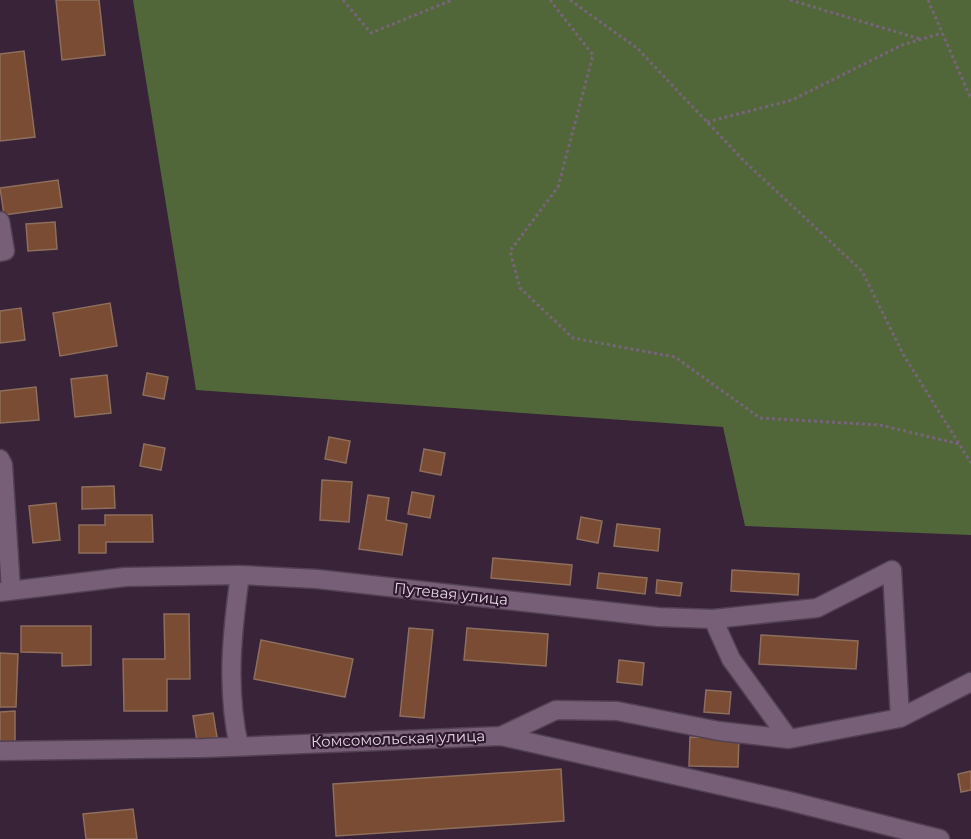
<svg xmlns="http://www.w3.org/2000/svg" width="971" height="839" viewBox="0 0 971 839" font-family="Montserrat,sans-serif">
  <rect width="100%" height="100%" fill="#382339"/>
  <path fill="#51673a" d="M133,0H971V535L745,526L723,427L196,390Z"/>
  <path fill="#794c33" stroke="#8e6e5c" stroke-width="1.5" d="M56,0H99L105,55L62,60Z
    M24,51L35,137L0,141V54Z
    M58,180L62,207L4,215L0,188Z
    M55,222L57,249L28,251L26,224Z
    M110,303L117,346L60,356L53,313Z
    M21,308L25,340L0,343V311Z
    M147,373L168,377L164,399L143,395Z
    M107,375L111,413L75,417L71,379Z
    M36,387L39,420L0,423V391Z
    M329,437L350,441L346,463L325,459Z
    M144,444L165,448L161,470L140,466Z
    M424,449L445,453L441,475L420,471Z
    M322,480L352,482L349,522L320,520Z
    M114,486L115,508L82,509V487Z
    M412,492L434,496L430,518L408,514Z
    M368,495L389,498L386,520L407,524L402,555L359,549Z
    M56,503L60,540L33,543L29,506Z
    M105,515H152L153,542H106V553H79V525H105Z
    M581,517L602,521L598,543L577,539Z
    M617,524L660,529L658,551L614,546Z
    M493,558L572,565L570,585L491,578Z
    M732,570L799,574L798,595L731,591Z
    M599,573L647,578L645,594L597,588Z
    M657,580L682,583L680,596L656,593Z
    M164,614H189L190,679H167V711H124L123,659H165Z
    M21,626H91V665L62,666V653L21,652Z
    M409,628L433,630L424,718L400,716Z
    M467,628L548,634L546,666L464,660Z
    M761,635L858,641L856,669L759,664Z
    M261,640L353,659L345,697L254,679Z
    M0,653L18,654L16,707H0Z
    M619,660L644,663L642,685L617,682Z
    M706,690L731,692L729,714L704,712Z
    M15,711V742L0,743V712Z
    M213,713L217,737L197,741L193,716Z
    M690,737L739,738L738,767L689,766Z
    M561,769L564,821L336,836L333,784Z
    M971,771V790L961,792L958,774Z
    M133,809L137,839H86L83,814Z"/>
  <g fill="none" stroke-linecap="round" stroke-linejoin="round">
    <g stroke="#524053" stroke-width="21">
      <path id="minor" d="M0,221L5,251L0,252
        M0,459L3,465L11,590
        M0,592L125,577L240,575L317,579L658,617L713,619L817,608L892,570L900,718L789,739L719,731L617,711L556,710L501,736L204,748L0,751
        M713,619L731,659L789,739
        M900,718L971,682
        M501,736L785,800L940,839
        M239,746C226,689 232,632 240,575"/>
    </g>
    <path stroke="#776477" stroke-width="3" stroke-dasharray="3 3" stroke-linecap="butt" d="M343,0L371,33L452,0
      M550,0L593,55L558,187L510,251L520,288L573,338L675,357L760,418L880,425L959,444
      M570,0L637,48L744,161L862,271L903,354L971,463
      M790,0L920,39
      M928,0L971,99
      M707,122L792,100L902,45L942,33"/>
    <use href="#minor" stroke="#785f78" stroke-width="18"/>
  </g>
  <g text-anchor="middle" stroke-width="4.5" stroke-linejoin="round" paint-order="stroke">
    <g font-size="15" fill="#e5d6e4" stroke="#2e192e">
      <text transform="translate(451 594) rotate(6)" y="5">Путевая улица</text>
      <text transform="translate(398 739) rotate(-2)" y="5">Комсомольская улица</text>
    </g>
  </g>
</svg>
